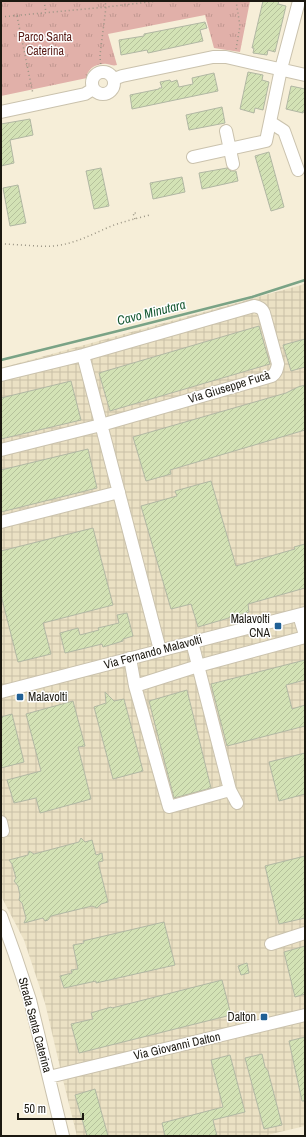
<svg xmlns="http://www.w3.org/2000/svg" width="306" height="1137" viewBox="0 0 306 1137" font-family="'Archivo Narrow',sans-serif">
  <defs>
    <pattern id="industrial-grid" width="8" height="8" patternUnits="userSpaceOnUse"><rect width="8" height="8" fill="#ebe1c4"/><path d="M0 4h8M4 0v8" fill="none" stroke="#c9c0a7"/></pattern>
    <pattern id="park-tufts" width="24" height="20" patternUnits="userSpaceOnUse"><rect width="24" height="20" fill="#e1b0a9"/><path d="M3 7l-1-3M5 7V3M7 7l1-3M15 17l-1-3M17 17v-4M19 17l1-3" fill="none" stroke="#c09790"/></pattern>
    <pattern id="building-hatch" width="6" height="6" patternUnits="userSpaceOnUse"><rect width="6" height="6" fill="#d3e2b5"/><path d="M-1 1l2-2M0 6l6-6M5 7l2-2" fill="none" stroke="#b5c19b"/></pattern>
  </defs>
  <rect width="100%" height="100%" fill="#f6eed8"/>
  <path fill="url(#industrial-grid)" d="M305,284V1126L263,1136H77L63,1080L45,1003L24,940L1,896V368Z"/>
  <path fill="url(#park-tufts)" d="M1,1H250L240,52L214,48L205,15L108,34L117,65C113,66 112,65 107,64C101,63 92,66 89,71C87,73 87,76 87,78L1,96Z"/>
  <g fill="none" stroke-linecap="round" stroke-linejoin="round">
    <path stroke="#7aa386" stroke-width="2.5" d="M1,360L126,329L252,297L305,280"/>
  </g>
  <path fill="url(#building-hatch)" stroke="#b1b7a3" d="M263,1H279L278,4L286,6L275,52L268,50L267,55L253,53L254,48H252Z
    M205,22L207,28L200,30L203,41L148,53L147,50L121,55L119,40L144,36V34Z
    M248,72L263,75L262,80L269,82L263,110L255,108L254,113L240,109Z
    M214,73L218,91L132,109L130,95L159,89V88H162L160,82L170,80L171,82L177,80L179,87L193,84L192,78Z
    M291,86L305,89V112H303V113L286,109Z
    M222,107L225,123L189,130L186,115Z
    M30,119L33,135L10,140L14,163L1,166V124Z
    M269,152L284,207L271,211L255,156Z
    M101,168L109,206L94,209L86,171Z
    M227,168L231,171H236L238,181L202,189L199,173Z
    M182,177L185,192L153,199L150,183Z
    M18,185L26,223L10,226L3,188Z
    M259,326L270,364L110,411L99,373Z
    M305,339V367L291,371L283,345Z
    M71,381L81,420L1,439V398Z
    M305,385V430L170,470L171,474L146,481L133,437L286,393L298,387Z
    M88,449L97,488L1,512V470Z
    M211,481L236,566L295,549L294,547L305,544V588L248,604L249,612L198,627L191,604L171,609L141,506L177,496L175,491Z
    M93,528L113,605L43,623L51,654L18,662L1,595V551Z
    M127,613L133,636L123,639V641L103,647L102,644L65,653L60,633L78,628L80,635L99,630L98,628L119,623L117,615Z
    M305,660V680L286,685L292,709L305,705V726L227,746L211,684Z
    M187,690L211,788L174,798L149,701Z
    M105,692L114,701L124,699L143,771L113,779L94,707L106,703Z
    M73,701L85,746L78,747L91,799L40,813L36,798L14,803L7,780L41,771L26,714Z
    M12,714L24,762L1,768V717Z
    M305,753V794L279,801L269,762Z
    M81,838L85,842L92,840L96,855L102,853L103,861L98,862L108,902L101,904L97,908L92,906L51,916L48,920L45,921L43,918L24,923L26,918L22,903L19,900L20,895L18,886L14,881L16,878L12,864L9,860L28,855L29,851L34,854L79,842Z
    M305,856V918L279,924L265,866Z
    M164,922L175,965L96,983V981L64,988L60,976L72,973L71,970L78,969L73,945L84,943L83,941Z
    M305,946V994L295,997L284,952Z
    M247,963L249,973L241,975L238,966Z
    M222,980L231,1015L79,1053L71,1024L93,1019L91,1013L111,1007L112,1008Z
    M305,1037V1101H302L289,1041Z
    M262,1054L265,1067L268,1071L282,1125L264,1129L245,1058Z
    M230,1055L245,1112L213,1120L217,1136H165L162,1123L223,1107L211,1060Z
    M95,1089L108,1136H87L75,1095Z"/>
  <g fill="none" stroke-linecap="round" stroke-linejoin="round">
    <g stroke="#cac2ad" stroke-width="14">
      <path id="minor" d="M92 83a11 11 0 1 1 22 0a11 11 0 1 1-22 0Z
        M114,79L122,76L213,57H226L305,75
        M1,112L85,94L93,89
        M226,131L233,164
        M193,157L266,141L270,122
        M298,170L284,131L270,122L281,69L299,1
        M83,355L160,650
        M1,375L83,355L254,306C259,307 262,308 264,313L278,364C277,370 276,373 272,376L101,425L1,450
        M1,522L119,492
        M299,615L305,635
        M192,642L230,790L237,803
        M130,658L135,686L169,807L230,790
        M135,686L198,666L305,637
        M1,692L305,613
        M1,822L3,831
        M1,916L15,955L30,1000L63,1136
        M271,944L305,933
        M49,1077L305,1015"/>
    </g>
    <path stroke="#9a9484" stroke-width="1.5" stroke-dasharray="1 3" stroke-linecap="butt" d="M44,1L46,12
      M17,16L33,94
      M1,17L106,7L158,1
      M236,49L240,26L236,1
      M101,72L100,55L106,7L105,1
      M89,79L95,69L101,67
      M135,219L133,213H137
      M1,244C18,244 36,247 53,246C76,244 94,233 114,225C126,221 138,218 150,215"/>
    <use href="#minor" stroke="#fff" stroke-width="12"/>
  </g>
  <g fill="#206096" stroke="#fff" stroke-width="1.5">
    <rect x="274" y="622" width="8" height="8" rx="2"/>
    <rect x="16" y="693" width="8" height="8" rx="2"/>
    <rect x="260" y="1013" width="8" height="8" rx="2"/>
  </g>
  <g text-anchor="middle" stroke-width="3" stroke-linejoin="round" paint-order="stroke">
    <g font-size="12" fill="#591c17" stroke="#fff">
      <text x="45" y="41">Parco Santa<tspan x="45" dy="14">Caterina</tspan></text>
    </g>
    <g font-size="12" fill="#1c1911" stroke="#fff">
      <text transform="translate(229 387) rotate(-17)" y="4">Via Giuseppe Fucà</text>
      <text transform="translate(153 652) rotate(-15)" y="4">Via Fernando Malavolti</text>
      <text transform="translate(35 1025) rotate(75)" y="4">Strada Santa Caterina</text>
      <text transform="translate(177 1046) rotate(-13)" y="4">Via Giovanni Dalton</text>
    </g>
    <g font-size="12" fill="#1c1911" stroke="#fff" text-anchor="end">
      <text x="270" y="623">Malavolti<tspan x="270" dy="14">CNA</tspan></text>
      <text x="28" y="701" text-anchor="start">Malavolti</text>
      <text x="256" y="1021">Dalton</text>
    </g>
    <g font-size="13" font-style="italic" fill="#155831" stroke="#fff">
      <text transform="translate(151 312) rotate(-14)" y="5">Cavo Minutara</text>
    </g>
  </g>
  <rect width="306" height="1137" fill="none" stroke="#1c1911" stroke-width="4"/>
  <path d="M18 1113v6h65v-6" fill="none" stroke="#1c1911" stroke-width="2"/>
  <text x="24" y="1113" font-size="12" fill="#1c1911" stroke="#ffffff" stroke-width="3" paint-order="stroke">50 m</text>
</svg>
